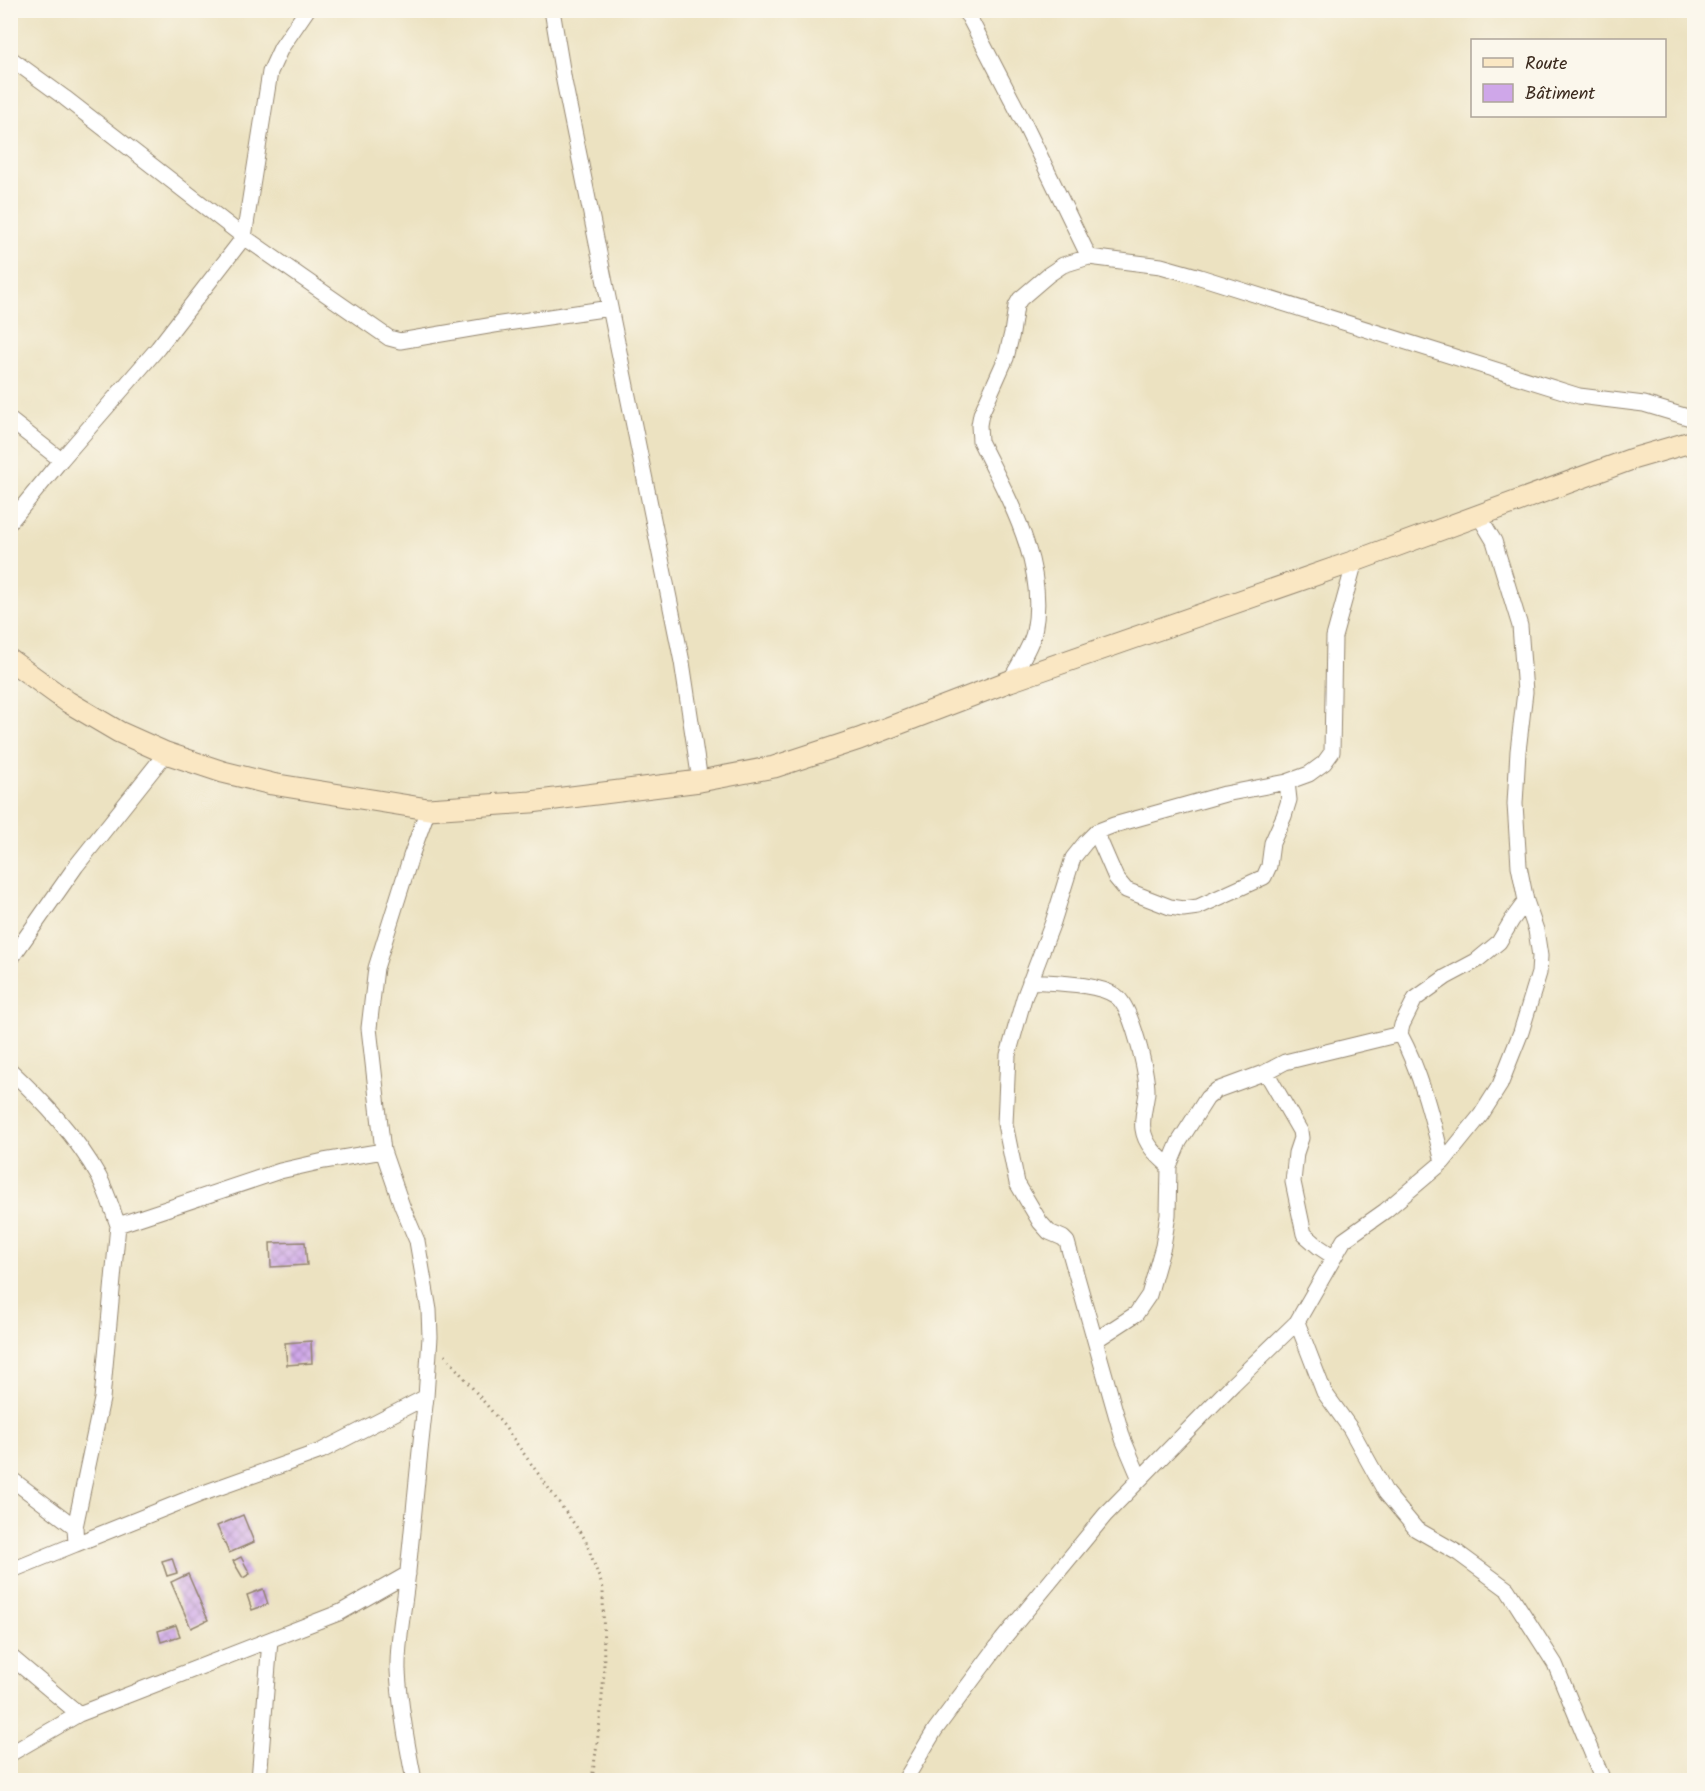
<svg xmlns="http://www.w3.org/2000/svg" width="1705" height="1791" viewBox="0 0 1705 1791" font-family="Kalam,sans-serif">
  <defs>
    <pattern id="building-cross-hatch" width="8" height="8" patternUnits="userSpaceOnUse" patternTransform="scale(1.5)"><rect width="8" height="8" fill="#cfa7e9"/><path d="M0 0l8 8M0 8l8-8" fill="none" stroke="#a988bc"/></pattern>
  </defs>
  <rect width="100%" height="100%" fill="#fbf7ec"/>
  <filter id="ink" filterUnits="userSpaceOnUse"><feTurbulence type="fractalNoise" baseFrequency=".0167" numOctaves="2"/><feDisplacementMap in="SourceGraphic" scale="12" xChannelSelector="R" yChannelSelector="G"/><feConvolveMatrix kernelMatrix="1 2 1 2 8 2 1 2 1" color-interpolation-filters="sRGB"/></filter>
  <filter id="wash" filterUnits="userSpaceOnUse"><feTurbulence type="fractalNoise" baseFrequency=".008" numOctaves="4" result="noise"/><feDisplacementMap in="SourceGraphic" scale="24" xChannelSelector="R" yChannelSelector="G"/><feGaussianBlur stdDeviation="1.35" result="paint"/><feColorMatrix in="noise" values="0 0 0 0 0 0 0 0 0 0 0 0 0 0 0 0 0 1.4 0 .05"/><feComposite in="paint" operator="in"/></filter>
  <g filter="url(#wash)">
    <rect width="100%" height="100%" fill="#ece2c1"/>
    <g id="blocks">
      <path fill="url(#building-cross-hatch)" d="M305,1242L307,1265L271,1267L270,1243Z
        M311,1341L312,1363L287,1365L285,1343Z
        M243,1515L254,1542L229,1553L217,1526Z
        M241,1557L250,1574L243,1578L233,1561Z
        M172,1558L177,1573L167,1576L162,1561Z
        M188,1574L208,1620L191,1628L171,1582Z
        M263,1589L268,1604L252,1610L247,1595Z
        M176,1625L180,1636L161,1642L158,1631Z"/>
    </g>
  </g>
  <g filter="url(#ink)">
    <use href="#blocks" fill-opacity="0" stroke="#948670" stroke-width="1.5"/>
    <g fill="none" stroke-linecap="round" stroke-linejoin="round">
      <g stroke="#948670" stroke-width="17">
        <path id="street" d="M307,10L281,48L270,72L244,237L389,338L400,341L494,325L610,308
          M552,10L564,81L682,662L700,781
          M963,10L969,17L1024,123L1089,257
          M10,58L65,98L244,237L158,348L61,460L10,522
          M10,420L61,460
          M1010,681C1017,667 1031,647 1034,632C1048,565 1008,498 980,441L979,425L981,414L1006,358L1012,333L1016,306L1020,299L1048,275L1063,265L1089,257L1161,266L1200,277L1579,396L1644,404L1694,419
          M1096,832L1116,878L1126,890L1170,907L1183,909L1198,907L1264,877L1269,866L1272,843L1284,816L1289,800L1287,782
          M10,960L76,866L166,753
          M1030,981C1053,983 1098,983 1116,996C1132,1007 1147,1072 1147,1092C1146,1103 1141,1119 1143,1129C1145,1145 1158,1156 1169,1166
          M10,1070C44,1102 76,1136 99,1177C107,1192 112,1209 118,1225L280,1171L324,1161L383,1151
          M1266,1072L1300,1131L1301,1138L1296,1153L1293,1182L1304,1234L1319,1247L1334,1257
          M1443,1162C1432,1118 1422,1075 1400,1034L1402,1025L1415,999L1446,977L1476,961L1499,942L1512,920L1526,901
          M1297,1322L1324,1392L1350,1428L1386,1493L1416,1529L1458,1553L1507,1589L1555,1664L1603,1780
          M1096,1340L1136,1314L1149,1295L1163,1246L1168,1215L1169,1166L1179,1142L1207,1098L1217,1090L1266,1072L1285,1062L1400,1034
          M10,1478L75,1527
          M1140,1479L1123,1439L1067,1242L1063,1238L1049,1232L1040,1222L1017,1183L1005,1124L1008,1055L1024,998L1053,922L1073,858L1085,843L1096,832L1114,825L1225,794L1287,782L1309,774L1324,763L1332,752L1334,637L1355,561
          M76,1544L198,1495L321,1451L426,1397L430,1337L429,1310L417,1241L402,1206L383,1151L369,1028L376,968L411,856L428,809
          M10,1571L76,1544L75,1527L102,1399L118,1225
          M10,1656L79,1714L10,1754
          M79,1714L341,1612L408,1574
          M259,1780L270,1640
          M414,1780C407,1745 400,1708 398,1671C397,1638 405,1604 408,1571C414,1513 419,1455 426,1397
          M905,1780L935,1730L1002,1640L1105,1515L1233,1384L1297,1322L1344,1240L1385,1211L1443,1162L1481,1115L1500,1085L1521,1032L1539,973L1540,956L1536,930L1526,901L1519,866L1515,804L1518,751L1525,692L1520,626L1494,541L1479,516"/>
      </g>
      <g stroke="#948670" stroke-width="23">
        <path id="secondary" d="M10,660L68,702L119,732L166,753L223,772L272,784L428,809L531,802L700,781L774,767L859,739L1010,681L1355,561L1632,459L1694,441"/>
      </g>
      <path stroke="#948670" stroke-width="3" stroke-dasharray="1.5 4.5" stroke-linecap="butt" d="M445,1355L504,1426L585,1539L603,1588L604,1673L600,1721L592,1780"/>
      <use href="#street" stroke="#fff" stroke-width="15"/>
      <use href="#secondary" stroke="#fae7c3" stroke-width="21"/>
    </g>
  </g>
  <rect width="1705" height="1791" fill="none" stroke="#fbf7ec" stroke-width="36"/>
  <rect x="1471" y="39" width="195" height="78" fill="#fbf7ec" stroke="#aea59a" stroke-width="1.5"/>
  <rect x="1483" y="58" width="30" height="9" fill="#fae7c3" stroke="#aea59a" stroke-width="1.5"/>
  <text x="1525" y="69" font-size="18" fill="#3b2a1e">Route</text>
  <rect x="1483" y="84" width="30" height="18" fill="#cfa7e9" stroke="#aea59a" stroke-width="1.5"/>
  <text x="1525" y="99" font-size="18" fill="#3b2a1e">Bâtiment</text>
</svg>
